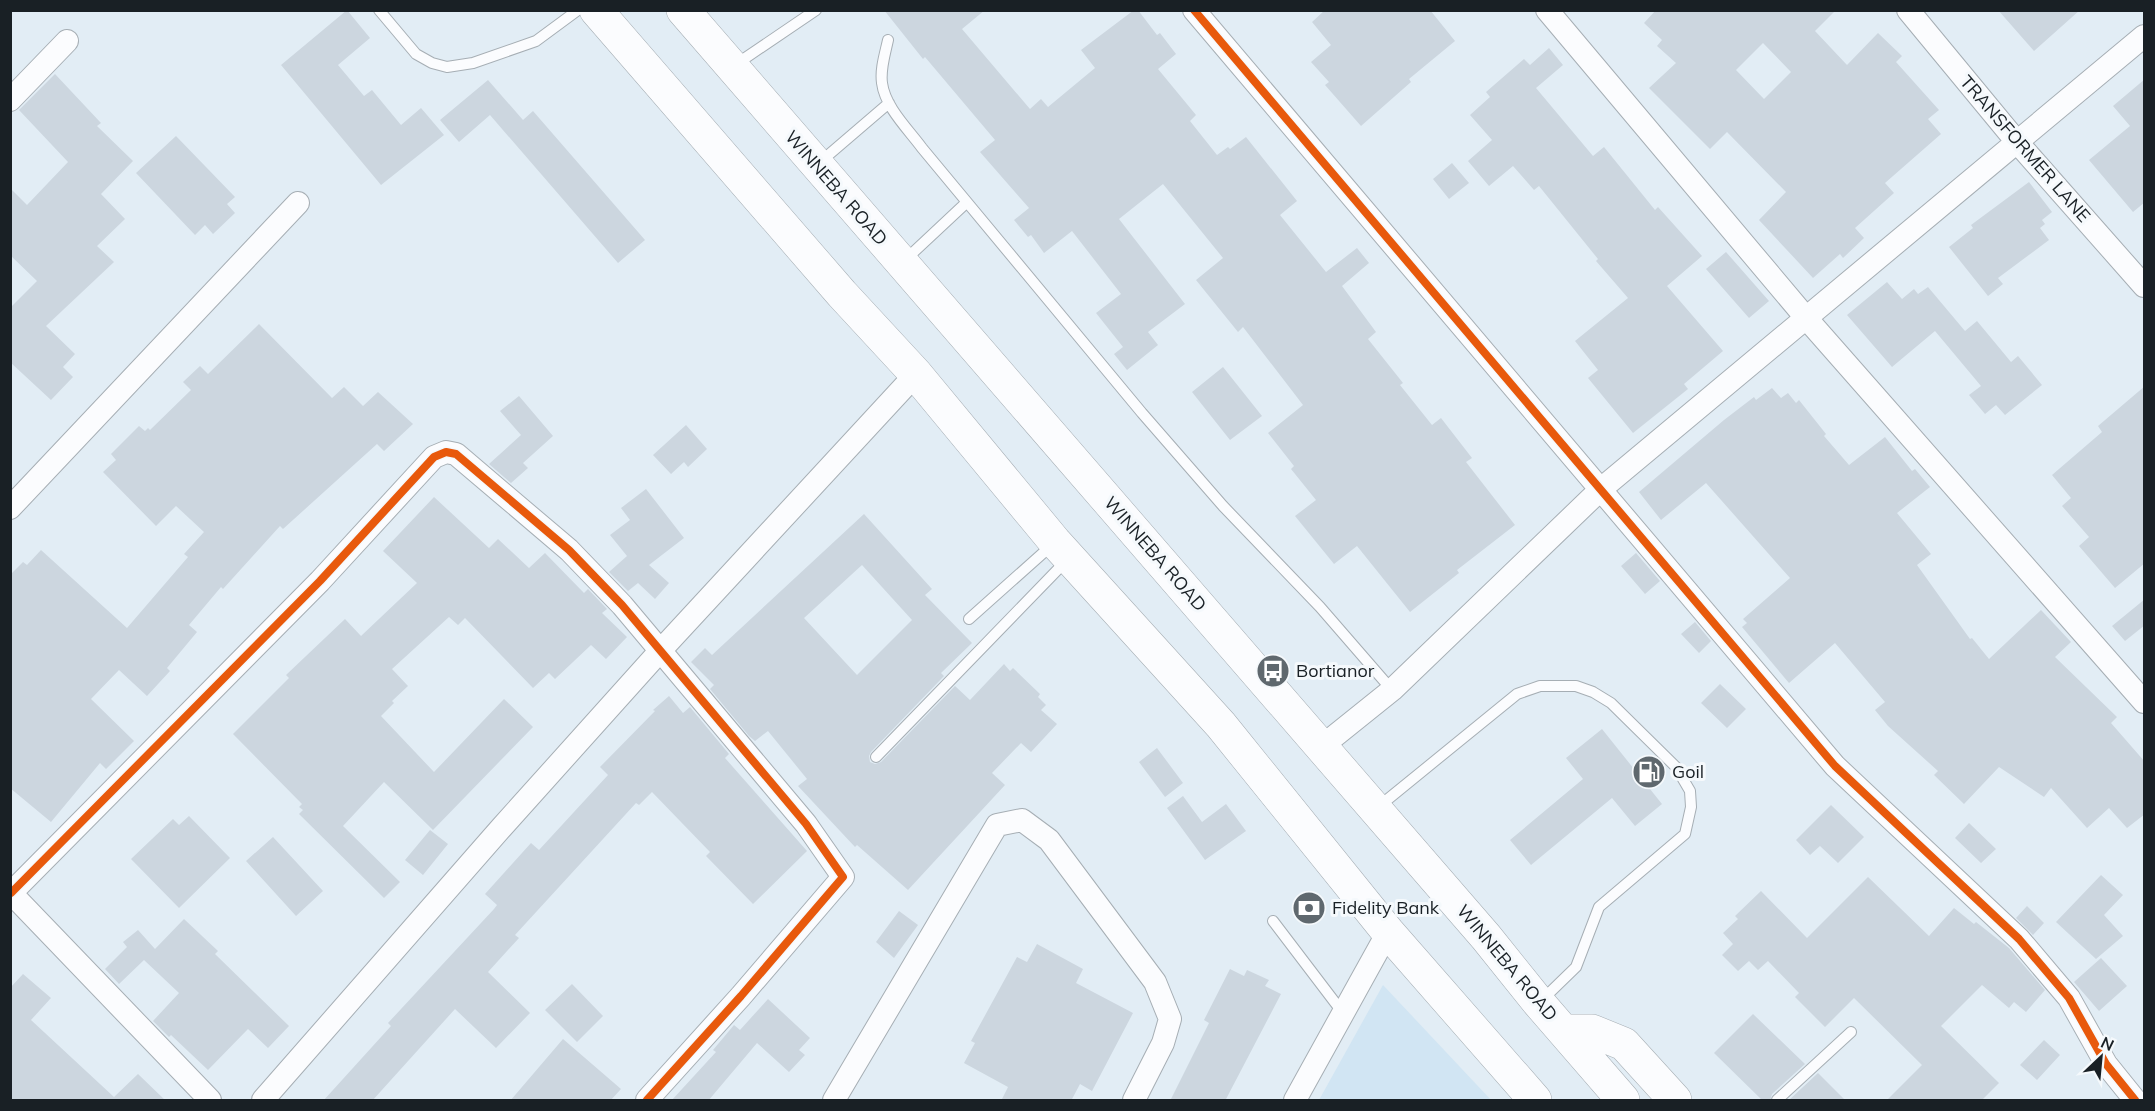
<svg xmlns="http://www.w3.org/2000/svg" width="2155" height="1111" viewBox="0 0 2155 1111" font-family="Mulish,sans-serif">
  <rect width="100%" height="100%" fill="#e2edf5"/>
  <path fill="#d1e5f3" d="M1383,985L1491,1100H1319Z"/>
  <path fill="#ccd6df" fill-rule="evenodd" d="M347,10L370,38L338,65L364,96L372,90L401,125L421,108L444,135L381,185L281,65Z
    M884,10H985L962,29L1030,109L1041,99L1048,107L1095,68L1081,50L1134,10H1138L1157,35L1160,33L1176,54L1158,69L1196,115L1190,121L1217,155L1228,147L1230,149L1246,137L1297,201L1280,215L1326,272L1357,248L1369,263L1342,286L1376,332L1368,339L1403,383L1400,385L1432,425L1441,418L1472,458L1466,462L1515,525L1457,570L1459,573L1410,612L1357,546L1334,564L1295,516L1316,500L1291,469L1294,466L1268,433L1303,405L1243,327L1238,332L1196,280L1223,258L1163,184L1119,219L1185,304L1148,332L1158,345L1127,370L1114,354L1123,347L1096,313L1121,294L1072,231L1044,253L1031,235L1028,237L1014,220L1029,208L980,152L995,140L925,57L923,59Z
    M1325,10H1430L1455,41L1409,79L1411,82L1361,126L1325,85L1329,82L1311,62L1331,45L1312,22Z
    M1656,10H1836L1815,31L1847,65L1878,33L1902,56L1896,62L1939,110L1928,119L1941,134L1885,183L1894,193L1855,228L1864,238L1843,258L1840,254L1813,278L1759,220L1786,192L1727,132L1710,149L1649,88L1676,63L1657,46L1662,40L1644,23ZM1763,43L1791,72L1764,99L1736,70Z
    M1998,10H2080L2034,51Z
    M1549,48L1563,65L1536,88L1593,156L1604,147L1655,210L1658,207L1702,256L1667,286L1723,351L1684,384L1688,389L1633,433L1588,378L1598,370L1575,341L1628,298L1596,261L1598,259L1539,186L1534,190L1513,166L1489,186L1468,161L1492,140L1470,115L1490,97L1486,92L1524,59L1530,65Z
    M55,74L101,123L97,126L133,161L101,194L125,219L97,246L114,262L46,326L75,354L63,367L73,377L51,400L10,362V308L37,281L10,255V188L27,205L68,162L19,110Z
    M2145,79V202L2133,212L2089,160L2130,126L2113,106Z
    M488,80L523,120L533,111L645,240L618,263L490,115L459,142L440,120Z
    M176,136L235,197L227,204L235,213L213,234L205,225L195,235L136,173Z
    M1452,163L1469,183L1449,199L1433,179Z
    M2029,182L2052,212L2042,220L2045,224L2040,228L2049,240L1998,278L2003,284L1988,296L1949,247L1973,228L1971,225Z
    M1726,252L1769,301L1749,318L1706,269Z
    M1887,282L1902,299L1914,289L1918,294L1928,287L1965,331L1977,321L2011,362L2018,356L2042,385L2005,415L1996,405L1985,414L1969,395L1981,386L1935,331L1892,367L1847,315Z
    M259,324L332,398L344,387L363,406L378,392L413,424L384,451L377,444L283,529L280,526L223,589L221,587L189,625L197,632L167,668L170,671L147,696L119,670L91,699L134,741L106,769L100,763L51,822L10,788V575L23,562L27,565L41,550L127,628L188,557L184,554L204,532L176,506L156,526L103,472L116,460L111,454L139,426L145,431L148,428L150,430L191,390L183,382L200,366L208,374Z
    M1223,367L1262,416L1230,440L1192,392Z
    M2145,386V563L2115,588L2079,546L2089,537L2062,506L2071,498L2052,475L2102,432L2098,426Z
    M1772,388L1781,398L1788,393L1796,403L1799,400L1826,434L1824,436L1849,465L1885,437L1912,471L1915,469L1930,487L1897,513L1931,554L1917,565L1970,639L1972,638L1989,659L2041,610L2071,642L2055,657L2117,717L2111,723L2145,762V814L2127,828L2109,808L2087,828L2051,788L2044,797L1999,767L1964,804L1934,775L1938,771L1888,726L1875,710L1885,702L1835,643L1789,683L1742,627L1747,623L1743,619L1790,578L1706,483L1661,520L1639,492L1724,420L1754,397L1756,400Z
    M519,396L553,436L523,463L528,468L511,483L489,464L521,435L500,411Z
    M686,425L707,449L688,467L684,462L671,474L653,455Z
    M646,489L684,538L649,565L669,583L655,599L638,583L628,591L609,572L627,556L610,535L630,520L621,508Z
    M434,497L489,548L498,539L529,568L545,553L584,593L588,589L607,609L602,613L627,637L606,659L591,645L555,679L549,673L533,688L465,618L458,625L449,617L392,669L408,686L392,701L394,703L381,716L434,772L504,699L533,727L433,830L384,782L343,826L400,882L384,898L299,814L303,810L299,807L302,804L233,734L289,678L286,675L345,619L361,636L417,583L383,551Z
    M864,514L932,589L925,595L972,643L941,673L944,676L871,752L869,756L870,762L875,764L881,762L955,686L970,700L1004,664L1010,671L1013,668L1040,694L1038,697L1046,705L1041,710L1057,724L1031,752L1021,743L992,773L1005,785L908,890L857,845L855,847L798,786L807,779L768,731L755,741L749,736L710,689L714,685L691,662L705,648L712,655ZM862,565L912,620L857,675L804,618Z
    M1636,553L1660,581L1645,594L1621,566Z
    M2145,599V625L2125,641L2112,626Z
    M1695,622L1711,641L1699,653L1681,634Z
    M1720,684L1746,709L1727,728L1701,703Z
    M669,696L683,713L690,707L729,754L725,758L807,851L753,904L706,856L710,852L652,792L639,805L636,803L515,935L519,938L488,972L530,1013L496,1048L455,1009L372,1101H323L391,1026L388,1023L494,909L497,905L485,894L531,843L539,850L608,775L600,767L655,711L653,710Z
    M1602,729L1662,804L1635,826L1612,798L1531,865L1510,840L1583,779L1566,758Z
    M1157,748L1183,783L1165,797L1139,762Z
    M1183,796L1202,822L1226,804L1246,831L1205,860L1167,808Z
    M1831,805L1864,837L1838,863L1820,846L1810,855L1796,840Z
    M189,816L230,858L179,908L131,859L173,819L179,825Z
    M1969,823L1996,849L1981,863L1955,838Z
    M430,830L448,844L423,875L405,860Z
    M273,837L323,891L296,916L246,861Z
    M2101,875L2123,895L2104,915L2123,936L2096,959L2056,922Z
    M1868,877L1929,936L1954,908L1974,924L1976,922L2009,948L2045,990L2026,1012L2014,1002L2009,1008L1982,985L1941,1026L1999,1083L1981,1101H1886L1922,1065L1854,998L1825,1027L1795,997L1799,993L1768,961L1758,970L1749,961L1738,971L1722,955L1733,944L1723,933L1738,919L1735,916L1761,891L1807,938Z
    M2027,906L2044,923L2033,935L2016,918Z
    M899,911L918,925L894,958L876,942Z
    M184,919L218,951L215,954L289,1026L268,1048L248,1029L208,1070L171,1035L169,1037L153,1021L179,993L144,960L119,984L105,969L127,947L123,942L138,930L155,949Z
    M1037,944L1083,969L1076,983L1133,1013L1092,1091L1080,1084L1071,1101H1001L1008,1087L964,1063L975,1043L971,1041L1017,957L1027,962Z
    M2101,958L2127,986L2099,1011L2074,982Z
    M1230,969L1244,976L1247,970L1269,980L1265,986L1281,994L1225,1101H1170L1209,1023L1204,1020Z
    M23,974L51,998L31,1020L114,1097L138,1074L166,1101H10V988Z
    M572,984L603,1016L577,1042L545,1010Z
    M768,999L810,1038L799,1050L805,1055L789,1072L757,1043L708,1101H671L716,1052L713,1050L734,1025L740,1030Z
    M1753,1014L1805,1064L1772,1094L1770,1101H1763L1714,1053Z
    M563,1039L621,1089L610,1101H510Z
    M2044,1040L2060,1055L2037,1080L2020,1065Z
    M1818,1073L1846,1101H1788Z"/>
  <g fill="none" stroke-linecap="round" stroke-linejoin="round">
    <g stroke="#a6aeb4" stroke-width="12">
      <path id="lane" d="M379,10L416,54L432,63L447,67L473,63L536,41L578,10
        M888,40C885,54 880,69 882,83C885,107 908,129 922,148L1142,413L1223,506L1320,607L1392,690
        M735,65L816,10
        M819,163L889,103
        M904,261L966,203
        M969,619L1052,545
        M876,757L1067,560
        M1377,808L1517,694L1540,686H1576L1593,692L1611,703L1676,767L1690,791L1691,807L1685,834L1599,907L1576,967L1541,1001
        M1273,921L1343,1013
        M1777,1100L1851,1032"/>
    </g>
    <g stroke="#a6aeb4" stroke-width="24">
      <path id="street" d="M1194,10L1835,766L2019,939L2069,998L2106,1064L2135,1100
        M1547,10L1807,319L2144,702
        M1908,10L2017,142L2144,286
        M10,100L67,41
        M10,508L298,203
        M1321,747L1392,690L1601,489L2144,36
        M10,892L210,1100
        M11,893L320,581L434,457L446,452L456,454L569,550L622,605L806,824L843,877L741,996L647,1100
        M263,1100L502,827L660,651L916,374
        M834,1100L997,825L1022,820L1049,840L1155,982L1170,1019L1163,1043L1134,1100
        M1295,1100L1388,932"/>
    </g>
    <g stroke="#a6aeb4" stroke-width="34">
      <path id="highway" d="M596,10L842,294L916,374L1055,542L1221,725L1388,932L1535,1100
        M683,10L1486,937L1539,1003L1623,1100
        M1564,1031H1592L1624,1044L1675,1100"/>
    </g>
    <use href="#lane" stroke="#fbfcfe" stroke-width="10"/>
    <use href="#street" stroke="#fbfcfe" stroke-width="22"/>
    <use href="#highway" stroke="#fbfcfe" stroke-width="33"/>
    <g stroke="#f5f9fc" stroke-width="11">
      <path id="cycleway" d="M1194,10L1835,766L2019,939L2069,998L2106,1064L2135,1100
        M11,893L320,581L434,457L446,452L456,454L569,550L622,605L806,824L843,877L741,996L647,1100"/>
    </g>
    <use href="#cycleway" stroke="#e8590c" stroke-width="8"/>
  </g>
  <defs>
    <g id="bus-disc" transform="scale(1.725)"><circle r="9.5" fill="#5f686e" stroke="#f5f9fc"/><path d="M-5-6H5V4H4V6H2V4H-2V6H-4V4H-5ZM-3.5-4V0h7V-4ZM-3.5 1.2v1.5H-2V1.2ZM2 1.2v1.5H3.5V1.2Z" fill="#fff"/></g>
    <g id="fuel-disc" transform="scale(1.725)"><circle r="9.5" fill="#5f686e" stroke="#f5f9fc"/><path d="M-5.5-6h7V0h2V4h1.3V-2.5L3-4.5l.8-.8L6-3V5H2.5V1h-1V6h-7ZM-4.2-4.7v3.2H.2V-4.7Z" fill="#fff"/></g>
    <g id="bank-disc" transform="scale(1.725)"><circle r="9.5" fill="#5f686e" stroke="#f5f9fc"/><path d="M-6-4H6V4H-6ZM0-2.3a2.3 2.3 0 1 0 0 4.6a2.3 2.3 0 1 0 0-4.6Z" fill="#fff"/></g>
  </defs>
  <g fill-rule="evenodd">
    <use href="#bus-disc" x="1273" y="671"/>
    <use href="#fuel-disc" x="1649" y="772"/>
    <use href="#bank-disc" x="1309" y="908"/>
  </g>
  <g text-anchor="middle" stroke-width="6" stroke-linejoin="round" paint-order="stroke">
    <g font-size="18" fill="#192025" stroke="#f5f9fc">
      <text transform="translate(2025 149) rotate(49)" y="6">TRANSFORMER LANE</text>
      <text transform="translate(836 188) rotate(49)" y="6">WINNEBA ROAD</text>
      <text transform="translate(1155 554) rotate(49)" y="6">WINNEBA ROAD</text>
      <text transform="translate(1507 963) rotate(50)" y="6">WINNEBA ROAD</text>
    </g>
    <g font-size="18" fill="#192025" stroke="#f5f9fc" text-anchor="start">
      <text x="1296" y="677">Bortianor</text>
      <text x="1672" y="778">Goil</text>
      <text x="1332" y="914">Fidelity Bank</text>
    </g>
  </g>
  <rect width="2155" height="1111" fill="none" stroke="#192025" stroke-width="24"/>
  <g transform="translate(2101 1057) rotate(26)" stroke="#f5f9fc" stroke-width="4.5" paint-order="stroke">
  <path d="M0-4.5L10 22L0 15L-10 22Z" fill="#192025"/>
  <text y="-9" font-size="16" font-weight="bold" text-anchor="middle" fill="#192025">N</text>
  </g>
</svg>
